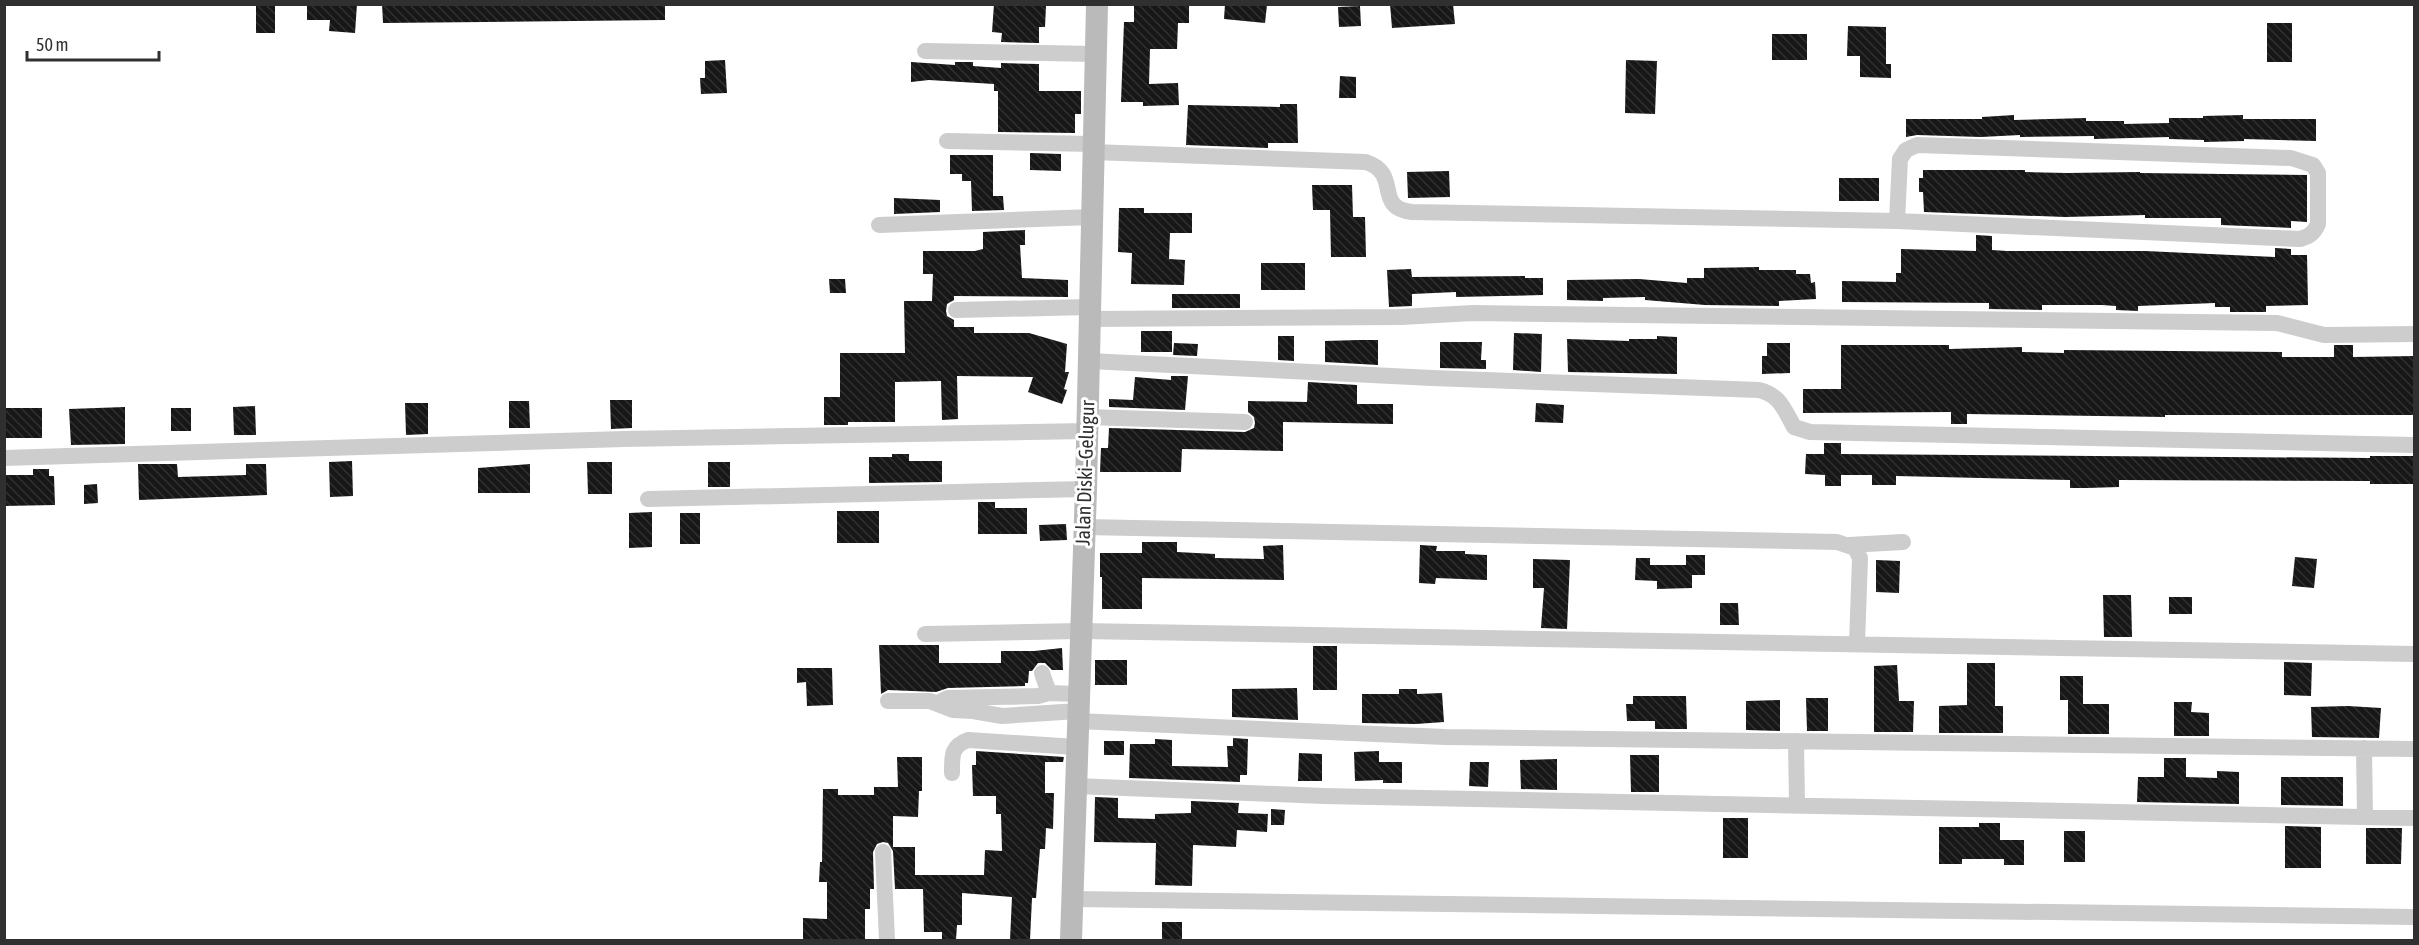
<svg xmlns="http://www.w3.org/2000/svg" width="2419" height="945" viewBox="0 0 2419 945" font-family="'Asap Condensed',sans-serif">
  <defs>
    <pattern id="building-back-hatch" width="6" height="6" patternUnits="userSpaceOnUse" patternTransform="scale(1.5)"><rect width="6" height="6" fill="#171717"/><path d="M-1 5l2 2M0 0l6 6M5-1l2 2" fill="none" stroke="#303030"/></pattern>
  </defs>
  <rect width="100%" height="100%" fill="#fff"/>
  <path fill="url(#building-back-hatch)" d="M256,4H275V33H256Z
    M331,4H357L355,33L329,31L330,20H307V6H331Z
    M382,4H665V20L383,23Z
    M994,4L1046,6L1045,27H1039V43L1001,42L1002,33L992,32Z
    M1134,4H1189V23H1178L1177,49H1150L1149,84L1178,83L1179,105L1143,106V102H1121L1124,22H1134Z
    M1225,4L1267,5L1265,23L1224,19Z
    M1390,4H1453L1455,24L1392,28Z
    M1360,6L1361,26L1339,27L1338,7Z
    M2267,23H2292V62H2267Z
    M1848,26L1886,27V64H1891V78L1860,77V56H1847Z
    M1772,34H1807V60H1772Z
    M725,60L727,93L701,94L700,78H705V61Z
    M1626,60L1657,61L1655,114L1625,113Z
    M911,62L955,65V62H973V66L1001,68V63L1039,64V91H1081V114H1075V133L998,132V91H994V84L929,80L911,82Z
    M1340,76L1356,77V98H1339Z
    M1280,104H1297L1298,143H1268V148L1186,145L1188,105L1280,107Z
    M2014,115V120L2086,118V121H2124V124L2169,123V118H2203V116L2243,115V119H2316V141L2244,139V141L2204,142V140L2169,139V137L2094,139V136L2020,137V135L1981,137L1917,135L1906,137V119H1982V117Z
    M1030,153L1061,154V171L1030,170Z
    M950,155H993V196H1003L1004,210L972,211L971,181H962V174H950Z
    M1923,170H2025V172L2067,173L2140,172V173L2307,175V222L2291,221V228L2221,225V218H2145V215L2065,217L1924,212L1923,192H1919V178H1923Z
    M1449,171L1450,197L1408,198L1407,172Z
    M1839,178H1879V201H1839Z
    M1312,185H1352L1353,217H1365L1366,257H1331L1330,210H1313Z
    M894,198L940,200V212L894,214Z
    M1119,208H1144V213H1192V233H1170L1169,259L1185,260L1184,285L1131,284L1132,253L1118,252Z
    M1025,230V245H1020L1022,278L1068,280V297L954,296V300L947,304L946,311L947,316L954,320V327H974V333H1029L1067,344L1065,372H1069L1064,389L1067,390L1062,404L1028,392L1033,377L957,376L958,419L942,420L941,381L895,382V422H848V425H824V397H840V353H905L904,301H932L933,274H923V251H975L983,249V232Z
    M1976,235L1992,236V250L2007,251H2145L2275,257V248L2291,249V255H2307L2308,305L2266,306V312H2230V307H2215V303L2138,306V311L2116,310V306L2102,305H2042V310L1989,309V303L1842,302V281L1896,282V273H1901V249L1976,251Z
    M1261,263H1305V290H1261Z
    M1759,267V270H1796V274H1810L1811,283L1815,282L1816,299L1779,301V306L1705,305L1645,300V297L1603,298V301L1567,300V280L1639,279L1687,283V278H1704V268Z
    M1411,269L1412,277L1525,276V278H1543V295L1456,297V292L1412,294V306L1389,307L1387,270Z
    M829,279H845L846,293H830Z
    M1172,294H1240V308H1172Z
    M1141,331H1172V352H1141Z
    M1514,333L1542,334L1541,372L1513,370Z
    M1278,336H1294V361L1278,360Z
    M1657,336L1677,337V374L1568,372L1567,339L1629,341V339H1657Z
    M1358,340H1378V365L1325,362V341Z
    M1440,342H1482L1481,360H1486V369L1440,368Z
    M1174,343L1198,344L1197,356L1173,355Z
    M1767,343H1790V373L1762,374V356H1767Z
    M1841,345H1949V349L2022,347V352L2064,353V350L2282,352V357H2334V345H2353V357L2415,356V415H2165V417L1967,414V424H1951V412L1803,413V389H1841Z
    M1171,376H1188L1185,410L1109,407V399L1133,400L1135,377L1171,380Z
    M1308,382L1357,385V404H1393V424L1283,422V451L1182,449L1181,472H1100L1101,448H1108L1109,428L1245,432L1254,428L1255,423L1254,417L1248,412V401L1307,402Z
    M610,400H632V428L611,429Z
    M509,401H529L530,428H509Z
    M405,403H428V434L406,435Z
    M1536,403L1564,405L1563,423L1535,422Z
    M255,406L256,435H234L233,407Z
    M125,407V444L71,445L69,409Z
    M4,408H42V438H4Z
    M171,408H191V431H171Z
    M1824,443H1841V454L2370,458V456H2415V484H2370V481L2119,480V487L2087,488H2070V480L1896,476V485H1872V475H1841V486H1825V475L1805,474L1806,454H1824Z
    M892,454H909V461H942V482L869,483V457H892Z
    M352,461L353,496L330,497L329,462Z
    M587,462H612V494H588Z
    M708,462H730V487H708Z
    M138,464H177L178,477L246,475V464H266L267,495L139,500Z
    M530,464V493H478V468Z
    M33,469H49V476H54L55,505L4,506V475H33Z
    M97,484L98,503L84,504V485Z
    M978,502H995V508H1027V534H978Z
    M837,511H879V543H837Z
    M652,512V547L629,548V513Z
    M680,513H700V544H680Z
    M1066,524L1067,540L1040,541L1039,525Z
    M1142,542H1177V552L1215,554V558L1264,559L1263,546L1283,545L1284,580L1142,578V609H1102V577H1100V553H1142Z
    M1420,545L1437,546L1436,551H1465V554L1487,555V580L1436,578L1435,584L1419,583Z
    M1686,555H1705V575H1692V588L1657,589V581L1635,580L1636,558H1650V565H1686Z
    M2295,557L2317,559L2314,588L2292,586Z
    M1533,559L1570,560L1567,629L1541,628L1544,588H1533Z
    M1876,560L1900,561L1899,593L1876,592Z
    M2103,595H2131L2132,637H2104Z
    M2169,597H2192V614H2169Z
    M1720,603H1738L1739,625H1720Z
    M879,645H939V663H1001V651H1034L1062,648L1063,670H1052L1045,663H1038L1032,671H1029L1028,683H1025V686L948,688L936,692L888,690L881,694Z
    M1313,646H1337V690H1313Z
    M1095,660H1127V685H1095Z
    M2284,662L2312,663L2311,696L2284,695Z
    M1967,663H1995V706H2003V733H1939V706L1967,705Z
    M1897,665L1899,701H1914L1913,732H1874V666Z
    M797,668H832L833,705L807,706L806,682L797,683Z
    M2060,676H2083V704H2109V734H2068V700H2060Z
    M1297,688L1298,720L1232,717V689Z
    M1399,689H1417V694L1442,693L1444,722L1416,724L1362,723V694H1399Z
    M1633,696H1686L1687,729H1655V721H1627L1626,704H1633Z
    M1806,698H1828V731H1807Z
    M1780,700V731L1746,730V701Z
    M2174,702H2192L2191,712L2209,713V736H2174Z
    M2348,706L2381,708L2379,738L2312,737L2311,707Z
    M1233,738L1248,739L1247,775H1240V782L1129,778L1130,744H1155V739L1172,740V766L1228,767L1227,746H1233Z
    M1104,741H1124V755H1104Z
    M976,751L1064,757L1063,762H1045V793H1054L1053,829L1046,828L1045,849H1040L1036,898H1032L1030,940H1010L1012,897L962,893V925H957L956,940H942V932H924L923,889H895L893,851L888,843L883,842L877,844L873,852L874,889H870V909H865V939H803V918L827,919V882H819L820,862H822L823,789H838V795H874V787H898L897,757H922V791H919L918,817L893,816V847H915V875H984L985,850L1002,851L1001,814H996V796H973L972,765H976Z
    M1379,751V762H1402V783H1383V780L1355,781L1354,752Z
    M1299,753L1322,754V781H1298Z
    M1630,755H1659V792H1631Z
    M2164,758H2186V777L2217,778V771L2239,772V804L2137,802L2138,777H2164Z
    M1557,759V790L1521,789L1520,760Z
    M1470,762H1489L1488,787L1469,786Z
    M2281,777H2343V806L2281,805Z
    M1095,797L1118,798V818L1155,819V814L1191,813V801L1239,803L1238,813L1268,814L1267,832L1237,830L1236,847L1193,845L1192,886L1155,885L1156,843L1094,842Z
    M1271,809L1285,810L1284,825H1271Z
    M1723,818H1748V858H1723Z
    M1979,823H2000V840H2024V865H2004V859H1962V864H1939V827H1979Z
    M2285,826L2321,827V868H2285Z
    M2366,828H2402L2401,864H2366Z
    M2064,831H2085V862H2064Z
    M1162,922H1182V940H1162Z"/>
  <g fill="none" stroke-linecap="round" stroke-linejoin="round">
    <path stroke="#cdcdcd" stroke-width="16" d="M925,51L1095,54
      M947,141L1093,144
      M1093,152L1366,162C1402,174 1373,208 1412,212L1897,221L1900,159L1906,150L1917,145L2291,158L2313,165L2318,173V224C2314,233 2310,236 2300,239L1897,221
      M879,225L1092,217
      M956,310L1090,307
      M1089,319L1401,317L1473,313L2277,323L2324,335L2414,334
      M1089,361L1432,378L1759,390C1780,395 1784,409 1794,427L1810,432L2414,445
      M1087,417L1245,422
      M4,458L624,439L1086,431
      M648,499L1086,489
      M1085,527L1837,542L1855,548L1860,558L1857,644
      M1849,545L1903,542
      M925,634L1081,631L2414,654
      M1042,673L1049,693L1078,694
      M888,701H930L953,710L973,711L1002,716L1078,711
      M938,703L948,698L1038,696L1049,693
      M1077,721L1445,737L2414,749
      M1796,741L1797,805
      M2364,748L2365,817
      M952,773C952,756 951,746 968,740L1076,747
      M1076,786L1323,796L2414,818
      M883,852L887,940
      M1073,899L2414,917"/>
    <path stroke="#bababa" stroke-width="22" d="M1071,940L1086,489L1097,4"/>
  </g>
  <g text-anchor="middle" stroke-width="6" stroke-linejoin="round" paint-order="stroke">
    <g font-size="20" fill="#303030" stroke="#fff">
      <text transform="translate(1085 473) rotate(-88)" y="7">Jalan Diski–Gelugur</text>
    </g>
  </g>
  <rect width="2419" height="945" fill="none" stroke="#303030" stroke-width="12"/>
  <path d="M27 51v9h132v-9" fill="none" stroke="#303030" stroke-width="3"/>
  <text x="36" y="51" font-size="18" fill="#303030" stroke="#ffffff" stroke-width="4.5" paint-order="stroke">50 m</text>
</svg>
